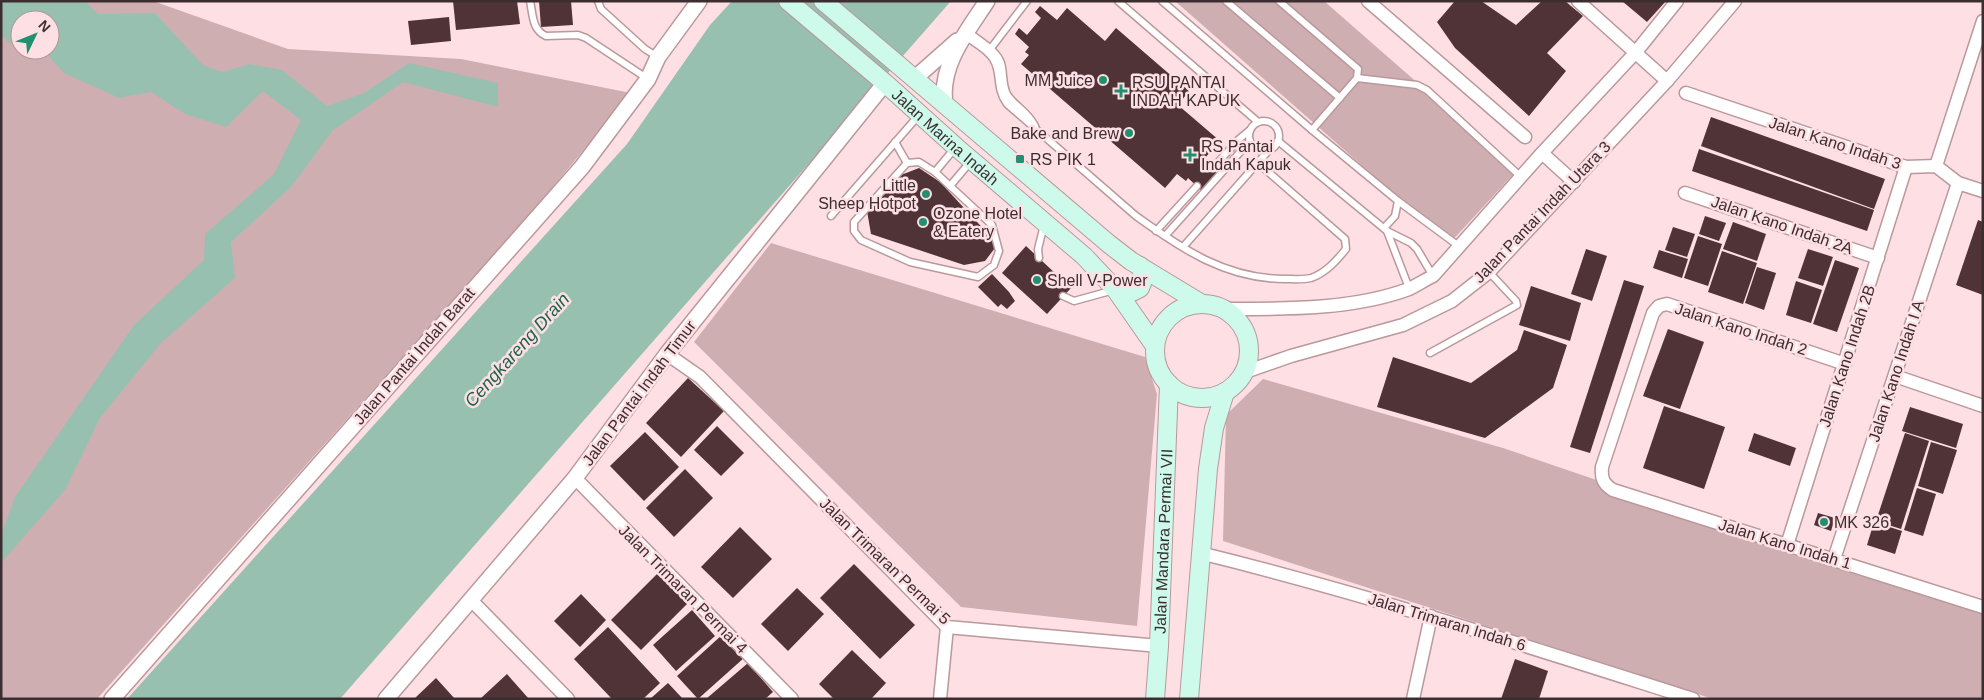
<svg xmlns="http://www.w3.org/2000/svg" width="1984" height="700" font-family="Helvetica,sans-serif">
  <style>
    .green { fill: #cfaeb2; fill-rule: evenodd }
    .water { fill: #98c0b0 }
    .building { fill: #4f3337 }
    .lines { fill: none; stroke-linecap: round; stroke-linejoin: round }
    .service-casing { stroke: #ba989c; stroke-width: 9 }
    .minor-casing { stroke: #ba989c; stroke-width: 15 }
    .tertiary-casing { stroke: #ba989c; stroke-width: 18 }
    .secondary-casing { stroke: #ba989c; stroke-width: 20 }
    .service { stroke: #fff; stroke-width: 6 }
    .minor { stroke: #fff; stroke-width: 12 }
    .tertiary { stroke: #fff; stroke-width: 15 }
    .secondary { stroke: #cefaec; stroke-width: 18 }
    .poi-dot { fill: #219070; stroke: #fee0e4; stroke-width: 2 }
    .labels { text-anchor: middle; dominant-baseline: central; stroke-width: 5; stroke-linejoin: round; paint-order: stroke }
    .poi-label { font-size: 16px; fill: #3c2e30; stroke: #fee0e4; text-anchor: start }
    .street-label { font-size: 16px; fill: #3c2e30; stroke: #fee0e4 }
    .water-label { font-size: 18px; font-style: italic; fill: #1c634d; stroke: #fee0e4 }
  </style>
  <rect width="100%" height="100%" fill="#fee0e4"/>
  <g class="green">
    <path d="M1,1h152l135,48 173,10 170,34 -100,120 -434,486h-96zM20,20h30v30h-30z"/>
    <path d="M1175,1h149l193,169 -67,73z"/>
    <path d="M771,243l374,114 12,37 -20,232 -176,-19 -267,-265z"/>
    <path d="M1263,379l240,69 480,164v87h-270l-490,-158 3,-126z"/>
  </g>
  <g class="water">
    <path d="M1,1h84l13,13 57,-1 48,52 19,7 28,-8 32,6 45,36 37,-13 45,-30 89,20v24l-95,-25 -71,49 -40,55 -61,56 4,36 -74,65 -61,75 -35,72 -64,73v-28l14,-38 119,-172 70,-65 1,-26 69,-60 27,-54 -38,-29 -37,36 -41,-13 -34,-22 -32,6 -55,-25 -19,-21 -8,-2h13v-30h-30v25l-12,-3 -7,-8z"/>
    <path d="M732,1h219l-611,698h-213l500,-555 83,-119z"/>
  </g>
  <g class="building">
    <path d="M453,1h64l3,23 -64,6z"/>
    <path d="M539,1h32l2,24 -32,2z"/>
    <path d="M1455,1h26l35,24 26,-24h23l18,15 -36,37 19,18 -37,45 -74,-68 -18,-26z"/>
    <path d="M1622,1h44l-19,21z"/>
    <path d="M1040,6l17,14 10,-12 38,33 11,-13 73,63 -11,14 42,36 -16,18 15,12 -17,20 -14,-13 -2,3 -9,-7 -12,14 -144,-124 8,-9 -4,-3 4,-5 -14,-13 4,-6 8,7 14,-17 -6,-6z"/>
    <path d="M449,17l2,24 -40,4 -3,-24z"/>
    <path d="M1711,117l174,62 -11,30 -173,-63z"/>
    <path d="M1699,149l175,61 -7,21 -175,-60z"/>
    <path d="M919,168l21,14 50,54 5,12 -10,13 -21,4 -93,-31 -4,-23 34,-36z"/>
    <path d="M1705,216l21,7 -7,18 -20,-7z"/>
    <path d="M1978,220l5,2v73l-27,-10z"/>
    <path d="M1733,222l33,12 -9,27 -34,-12z"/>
    <path d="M1673,227l22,7 -8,23 -22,-7z"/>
    <path d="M1698,236l24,8 -14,42 -24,-8z"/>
    <path d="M1026,246l45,42 -24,26 -45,-41z"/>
    <path d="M1586,249l21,7 -15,45 -21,-7z"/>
    <path d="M1808,249l25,8 -10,29 -25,-8z"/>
    <path d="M1659,250l29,9 -6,19 -29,-10z"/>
    <path d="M1722,251l35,12 -14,41 -35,-12z"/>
    <path d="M1835,260l24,8 -22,64 -24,-8z"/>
    <path d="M1757,267l19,6 -12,37 -19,-7z"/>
    <path d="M992,274l17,18 6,9 -8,8 -6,-5 -3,3 -20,-20z"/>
    <path d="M1624,280l20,6 -54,167 -20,-6z"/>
    <path d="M1796,281l26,9 -11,33 -25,-8z"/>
    <path d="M1531,286l50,17 -11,38 -51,-16z"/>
    <path d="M1668,329l36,13 -24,67 -37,-13z"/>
    <path d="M1524,330l43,15 -14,43 -68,50 -108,-31 16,-50 78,26 46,-33z"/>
    <path d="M688,378l36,33 -43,46 -35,-34z"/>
    <path d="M1664,406l61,21 -21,62 -61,-21z"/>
    <path d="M1910,407l53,17 -7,24 -54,-17z"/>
    <path d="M717,426l27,27 -23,23 -27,-26z"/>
    <path d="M645,432l34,35 -35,34 -34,-35z"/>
    <path d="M1754,433l42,15 -6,18 -42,-15z"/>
    <path d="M1905,433l24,8 -28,88 -25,-8z"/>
    <path d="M1931,442l26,8 -14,44 -25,-8z"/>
    <path d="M685,469l28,29 -39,39 -28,-29z"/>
    <path d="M1917,488l19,6 -13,42 -19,-6z"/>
    <path d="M1818,513l17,5 -4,13 -17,-6z"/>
    <path d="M1874,522l28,9 -7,23 -28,-9z"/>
    <path d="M740,527l32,32 -39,39 -32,-31z"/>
    <path d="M854,564l61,61 -35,34 -60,-61z"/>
    <path d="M658,573l30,30 -47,47 -30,-30z"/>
    <path d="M797,588l27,26 -36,37 -27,-27z"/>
    <path d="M581,594l25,26 -26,27 -26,-26z"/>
    <path d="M692,610l23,26 -39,35 -23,-26z"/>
    <path d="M608,627l52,56 -17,16h-31l-38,-40z"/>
    <path d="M723,634l22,23 -47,42 -21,-23z"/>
    <path d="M852,650l34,33 -15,16h-37l-15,-15z"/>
    <path d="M1515,659l33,12 -9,28h-38z"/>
    <path d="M748,663l25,29 -8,7h-59z"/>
    <path d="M507,674l22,25h-49z"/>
    <path d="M436,678l19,21h-41z"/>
    <path d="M668,683l15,16h-33z"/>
  </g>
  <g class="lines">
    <g class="service-casing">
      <g id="service">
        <path d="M530,1c3,14 2,29 16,35l32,-1 8,3 62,41"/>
        <path d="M598,1l3,8 44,40 13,8"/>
        <path d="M1118,1l140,121"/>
        <path d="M1162,1l150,129 86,71 -3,15 -11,12"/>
        <path d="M1226,1l114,97"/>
        <path d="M1279,1l79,68 -1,9 -45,52"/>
        <path d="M967,31c10,8 30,19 34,32 3,10 1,21 6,31 8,13 20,16 28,32"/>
        <path d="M965,36c9,7 22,13 28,23 9,13 2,29 14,45l129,112c46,33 90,63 149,63 8,0 18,1 26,-1 15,-5 26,-18 35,-29l-1,-10 -87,-76"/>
        <path d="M988,52l39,-51"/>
        <path d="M1357,78l60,7 10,5 94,87"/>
        <circle cx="1264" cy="136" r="15"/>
        <path d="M1278,141l109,90 24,12 6,6 16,27"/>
        <path d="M895,142l12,21"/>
        <path d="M919,162l16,10 57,53 7,26 -5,14 -16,12 -68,-15 -49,-22 -7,-9v-9l53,-59z"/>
        <path d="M1214,167l24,-27 12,-10"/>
        <path d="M935,172l20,-24"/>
        <path d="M950,186l21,-25"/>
        <path d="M1398,201l62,46"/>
        <path d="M831,216l88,-101"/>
        <path d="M1156,231l41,-45"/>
        <path d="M1387,231l22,57"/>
        <path d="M1165,236l85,-95"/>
        <path d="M1183,247l87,-98"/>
        <path d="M1039,258l-1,-9 6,-24"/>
        <path d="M1063,296l11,5 40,-11"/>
        <path d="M1430,353l87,-48 -1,-4 -27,-29"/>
      </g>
    </g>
    <g class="minor-casing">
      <g id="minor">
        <path d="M1368,1l157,136"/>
        <path d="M1578,1l89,80"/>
        <path d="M1686,93l220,74 30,-1 22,17 25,8"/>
        <path d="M1542,153l32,29"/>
        <path d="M1936,166l47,-145"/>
        <path d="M1685,193l193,65"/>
        <path d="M1225,309c59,0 127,1 184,-20 8,-4 16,-9 24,-13l109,-123 94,-101 41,-51"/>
        <path d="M667,354l33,23 247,250 212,19"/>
        <path d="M1845,364l-178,-60 -8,2 -6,7 -51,154c-1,11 1,17 11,23l370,117"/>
        <path d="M1245,372l46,-16 112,-31 49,-24 37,-29 178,-191 68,-80"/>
        <path d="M1895,376l88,30"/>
        <path d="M575,478l217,221"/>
        <path d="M1787,545l119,-378"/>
        <path d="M1200,553c167,41 329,94 493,146"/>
        <path d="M1834,559l124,-376"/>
        <path d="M471,600l97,99"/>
        <path d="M940,699l7,-72"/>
        <path d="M1413,699l18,-83"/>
      </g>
    </g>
    <g class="tertiary-casing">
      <g id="tertiary">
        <path d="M914,79l43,-38"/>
        <path d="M945,104c-6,-39 22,-72 42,-103"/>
        <path d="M112,699l470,-532 66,-88 10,-22 41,-56"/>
        <path d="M386,699l189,-221 92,-124 218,-271"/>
      </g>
    </g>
    <g class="secondary-casing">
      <g id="secondary">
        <path id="s1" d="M788,1l97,82 71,64 128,109 32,34 39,56"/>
        <path d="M823,1l286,243 22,17 71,43"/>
        <path d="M1119,294l13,-2 8,-4 4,-10 -4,-12"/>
        <circle cx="1202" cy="351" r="47"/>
        <path id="s2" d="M1155,699l4,-53 10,-262"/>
        <path d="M1189,699l19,-230 6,-41 11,-36"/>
      </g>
    </g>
    <use href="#service" class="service"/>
    <use href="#minor" class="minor"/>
    <use href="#tertiary" class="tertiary"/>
    <use href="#secondary" class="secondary"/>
  </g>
  <g class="poi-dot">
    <circle cx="1103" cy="80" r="5"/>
    <path d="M1118.5 83.5h5v5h5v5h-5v5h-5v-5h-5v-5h5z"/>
    <circle cx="1129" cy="133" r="5"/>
    <path d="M1187.5 147.5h5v5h5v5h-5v5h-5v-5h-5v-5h5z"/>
    <rect x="1015" y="154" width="10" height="10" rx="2.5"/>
    <circle cx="926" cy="194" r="5"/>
    <circle cx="923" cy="222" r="5"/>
    <circle cx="1037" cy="280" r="5"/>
    <circle cx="1824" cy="522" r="5"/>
  </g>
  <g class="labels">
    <g class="poi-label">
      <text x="1093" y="80" text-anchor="end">MM Juice</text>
      <text x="1132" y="82">RSU PANTAI<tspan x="1132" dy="18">INDAH KAPUK</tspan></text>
      <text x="1119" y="133" text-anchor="end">Bake and Brew</text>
      <text x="1201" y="146">RS Pantai<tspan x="1201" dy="18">Indah Kapuk</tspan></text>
      <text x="1030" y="159">RS PIK 1</text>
      <text x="916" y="185" text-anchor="end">Little<tspan x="916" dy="18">Sheep Hotpot</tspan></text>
      <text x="933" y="213">Ozone Hotel<tspan x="933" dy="18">&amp; Eatery</tspan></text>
      <text x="1047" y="280">Shell V-Power</text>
      <text x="1834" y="522">MK 326</text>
    </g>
    <g class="street-label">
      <text stroke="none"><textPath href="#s1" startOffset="208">Jalan Marina Indah</textPath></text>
      <text transform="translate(1835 143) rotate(18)">Jalan Kano Indah 3</text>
      <text transform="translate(1542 212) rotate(-46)">Jalan Pantai Indah Utara 3</text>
      <text transform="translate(1782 225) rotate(19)">Jalan Kano Indah 2A</text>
      <text transform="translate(1741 329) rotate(18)">Jalan Kano Indah 2</text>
      <text transform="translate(414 356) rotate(-49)">Jalan Pantai Indah Barat</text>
      <text transform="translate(1847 356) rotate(-72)">Jalan Kano Indah 2B</text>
      <text transform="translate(1896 371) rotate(-72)">Jalan Kano Indah I A</text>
      <text transform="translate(639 393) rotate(-53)">Jalan Pantai Indah Timur</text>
      <text stroke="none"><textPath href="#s2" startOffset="158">Jalan Mandara Permai VII</textPath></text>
      <text transform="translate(1785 544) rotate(17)">Jalan Kano Indah 1</text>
      <text transform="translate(885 561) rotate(44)">Jalan Trimaran Permai 5</text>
      <text transform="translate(683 589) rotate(45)">Jalan Trimaran Permai 4</text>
      <text transform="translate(1447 622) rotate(17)">Jalan Trimaran Indah 6</text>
    </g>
    <g class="water-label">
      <text transform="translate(517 350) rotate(-48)">Cengkareng Drain</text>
    </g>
  </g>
  <rect width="1984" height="700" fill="none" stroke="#3c2e30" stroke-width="5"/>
  <g transform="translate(35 35) rotate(47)"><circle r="24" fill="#fee0e4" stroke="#b0999c"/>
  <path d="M0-4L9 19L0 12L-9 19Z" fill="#219070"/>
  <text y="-8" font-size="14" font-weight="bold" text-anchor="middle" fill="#3c2e30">N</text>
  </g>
</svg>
